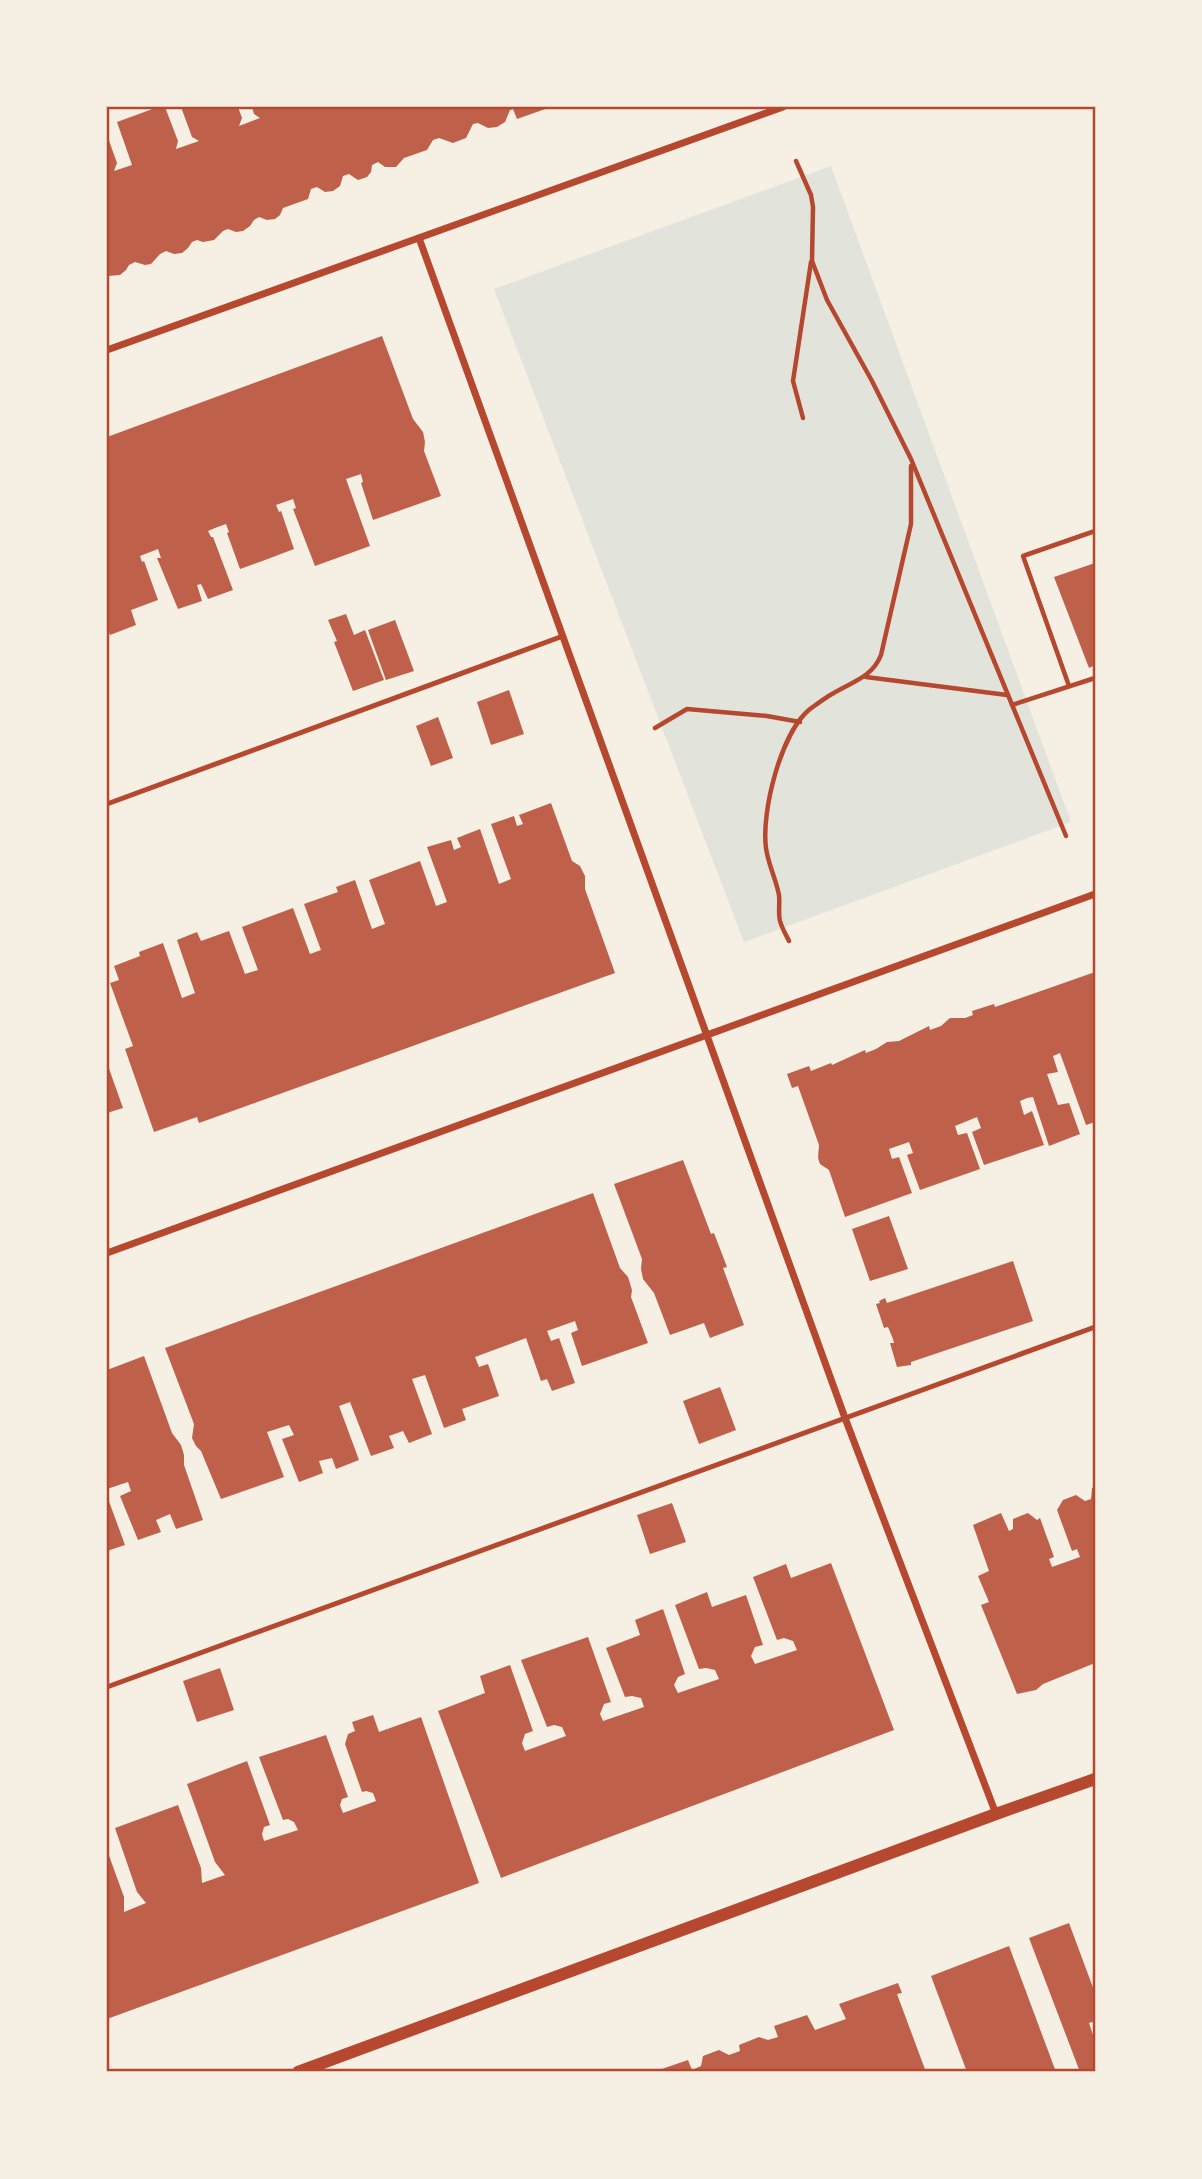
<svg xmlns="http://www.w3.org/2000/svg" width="1202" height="2179" font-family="Barlow,sans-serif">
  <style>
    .green { fill: #e2e4dc }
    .building { fill: #bf614a }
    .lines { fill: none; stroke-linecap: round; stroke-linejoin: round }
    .path { stroke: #b5482f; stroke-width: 4.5 }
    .service { stroke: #b5482f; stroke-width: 5 }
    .minor { stroke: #b5482f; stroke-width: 7 }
    .tertiary { stroke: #b5482f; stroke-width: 12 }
    .neatline { fill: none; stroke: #b5482f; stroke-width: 2.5 }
  </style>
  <rect width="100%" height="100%" fill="#f6efe4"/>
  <path class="green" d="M831,166l240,656 -327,120 -250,-653z"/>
  <g class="building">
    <path d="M158,107h7l13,34 -2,8 23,-8 -7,-4 -11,-30h57l4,11 -3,8 21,-8 -6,-4 -2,-7h299l-34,12 -4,-10 -3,1 -5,12 -8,5 -9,1 -10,-5 -5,1 -7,14 -13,5 -14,-5 -6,2 -6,10 -23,8 -8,9h-11l-7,-5 -6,3 -1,7 -4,5 -9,3 -9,-6 -6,2 -3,10 -7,5 -8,1 -8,-5 -6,2 -3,10 -25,9 -3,7 -5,4 -8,1 -8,-3 -5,3 -4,6 -7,5 -7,1 -8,-3 -5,2 -9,9 -11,2 -6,-2 -5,2 -4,6 -6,5 -8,1 -8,-3 -6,3 -9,10 -6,1 -10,-3 -6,3 -3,5 -6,5 -12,1 -1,-141 10,28 -3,8 18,-6 -15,-43z"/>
    <path d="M382,336l31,83 10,13 2,10 -1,9 17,45 -68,24 -12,-37 2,-1 -2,-8 -15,5 24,67 -55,20 -22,-57 3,-1 -3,-9 -17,6 3,7 2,-1 13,38 -29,11 -25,9 -13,-36 2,-1 -3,-8 -11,4 -7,3 3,6h2l20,53 -25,9 -7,-15 -4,1 5,16 -24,8 -21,-51h4l-3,-9 -18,7 2,6 2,-1 14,39 -27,10 5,15 -26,10 -3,-9v-189z"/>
    <path d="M1095,563v102l-6,3 -35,-91z"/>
    <path d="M346,614l8,21 11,-5 19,50 -31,11 -19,-49 3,-1 -9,-21z"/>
    <path d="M395,620l19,51 -28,9 -18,-50z"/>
    <path d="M509,690l15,44 -33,11 -14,-43z"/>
    <path d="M438,717l15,41 -22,8 -15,-40z"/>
    <path d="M551,803l21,58 8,5 5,10v13l30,84 -416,150 -2,-6 -43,15 -29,-83 8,-3 -23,-63 9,-3 -5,-14 26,-10 -1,-4 24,-9 19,55 13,-5 -18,-53 20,-8 4,9 28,-10 16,43 13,-4 -16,-43 51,-19 17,46 11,-4 -17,-46 34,-12 -2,-5 19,-7 17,49 13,-5 -16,-44 51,-19 16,45 11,-4 -20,-55 24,-7 3,10 7,-3 -4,-9 23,-9 19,55 12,-5 -20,-55 23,-8 3,10 6,-2 -4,-9z"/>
    <path d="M1095,972v150l-9,3 -26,-72 -7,3 5,16 -11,2 11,31 11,-2 11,31 -31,12 -16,-49 -6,1 -7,3 4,14 8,-4 12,34 -60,20 -12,-33 9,-4 -4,-11 -22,9 3,9 9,-2 13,36 -60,21 -13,-35 6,-2 -4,-11 -20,7 3,10 7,-2 13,36 -67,24 -16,-47 -9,-6 -2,-6 1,-13 -21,-59 -6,2 -5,-14 22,-8 2,5 20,-8 1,2 33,-15 1,3 10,-4 11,-7 12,-1 30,-15 1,4 11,-4 9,-8h15l8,-3 -1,-4 22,-7 1,3z"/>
    <path d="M107,1063l16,45 -16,5z"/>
    <path d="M683,1160l28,74 3,-1 13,34 -4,1 21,57 -34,13 -6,-15 -34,12 -16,-42 -11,-14 -2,-10 1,-10 -28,-75z"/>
    <path d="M593,1193l27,75 8,9 4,13 -1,7 17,46 -66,23 -11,-33 7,-3 -3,-9 -28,10 4,10 8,-3 16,45 -23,8 -5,-12 -6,2 -15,-43 -51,19 4,10 9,-3 11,32 -37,13 4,11 -22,8 -19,-53 -13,4 20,55 -23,9 -6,-12 -14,5 5,12 -23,8 -21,-54 -11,4 20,54 -23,9 -4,-11 -13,3 4,12 -24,9 -17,-43 12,-4 -5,-10 -22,7 17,45 -63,22 -20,-48 -5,-5 -4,-8 2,-14 -29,-76z"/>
    <path d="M889,1216l19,53 -38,12 -18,-52z"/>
    <path d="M1013,1261l20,60 -122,41v3l-14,2 -7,-24h4l-1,-4 -5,-12 -4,1 -8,-24 4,-1 -1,-2 6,-3 2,5z"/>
    <path d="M144,1356l28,77 9,12 3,10v10l19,55 -27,9 -6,-15 -14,6 5,12 -23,8 -18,-44 11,-5 -3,-9 -21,7v-119z"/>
    <path d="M720,1387l16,43 -37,14 -16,-43z"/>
    <path d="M1095,1487v176l-52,21 -7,6 -19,4 -36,-89 8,-3 -11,-26 11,-5 -16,-46 28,-12 8,18 4,-2v-10l15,-6 9,7 3,-2 14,39 -5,2 3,8 28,-10 -3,-8 -5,2 -15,-41 6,-10 13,-5 9,6 6,-2 1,-11z"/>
    <path d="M107,1496l18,49 -18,6z"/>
    <path d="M672,1503l14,39 -36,12 -13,-39z"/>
    <path d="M831,1563l63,167 -393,148 -63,-167 47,-18 -5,-17 30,-11 23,66 -8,3 -3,9 3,8 41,-15 -4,-9 -8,-2 -7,2 -26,-67 67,-23 23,65 -7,2 -4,10 3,7 41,-14 -3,-9 -9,-2 -7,1 -19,-49 34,-13 -5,-15 28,-11 22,65 -7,3 -4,8 4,8 41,-14 -4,-9 -9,-2 -7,1 -24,-64 32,-13 5,15 34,-12 17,50 -8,2 -4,9 4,8 42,-14 -4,-9 -9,-3 -7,2 -24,-63 33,-13 5,14z"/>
    <path d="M220,1668l14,42 -37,12 -14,-41z"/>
    <path d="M373,1715l6,17 42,-15 58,166 -372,136v-169l17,47v15l22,-9 -9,-11 -22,-64 63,-23 23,63 1,15 23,-8 -10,-13 -28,-78 60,-23 23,64 -6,2 -2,7 2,7 34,-11 -4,-8 -6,-3 -5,1 -24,-63 67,-22 22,62 -6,2 -2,6 3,8 33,-12 -3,-8 -7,-2 -4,1 -17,-48 3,-10 7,-3 -3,-9z"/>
    <path d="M1069,1923l26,70v28l-6,2 6,18v31h-15l-51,-134z"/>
    <path d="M1009,1946l47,126h-89l-36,-96z"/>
    <path d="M898,1983l4,10 -5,1 29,78h-273l35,-12 4,10 9,-4 2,-10 16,-6 10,5 11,-4 -1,-6 20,-8 9,3 10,-3 -4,-11 33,-11 8,15 31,-11 -7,-15z"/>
  </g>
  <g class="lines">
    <g class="path">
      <path d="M796,161l15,34 2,12 -1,54 15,39 45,81 39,78 155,377"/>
      <path d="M803,418l-10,-37 18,-119"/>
      <path d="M866,677l141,18"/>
      <path d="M1069,686l-46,-130 72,-25"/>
      <path d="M1012,705l83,-27"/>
      <path d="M655,728l32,-19 80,7 33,6"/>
      <path d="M789,941c-3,-6 -7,-13 -9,-20 -2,-8 0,-18 -1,-26 -3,-16 -11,-31 -13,-47 -5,-36 15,-116 44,-139 7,-5 15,-11 22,-15 19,-12 40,-16 49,-39l30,-131v-58"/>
    </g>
    <g class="service">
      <path d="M107,804l456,-168"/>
      <path d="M107,1687l988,-360"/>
    </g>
    <g class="minor">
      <path d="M419,238l426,1180 151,396"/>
      <path d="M107,350l676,-243"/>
      <path d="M107,1253l988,-359"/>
    </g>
    <path class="tertiary" d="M298,2072l698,-258 99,-35"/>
  </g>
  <rect width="1202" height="2179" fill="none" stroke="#f6efe4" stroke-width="217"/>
  <rect x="108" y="108" width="986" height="1962" class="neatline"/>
</svg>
